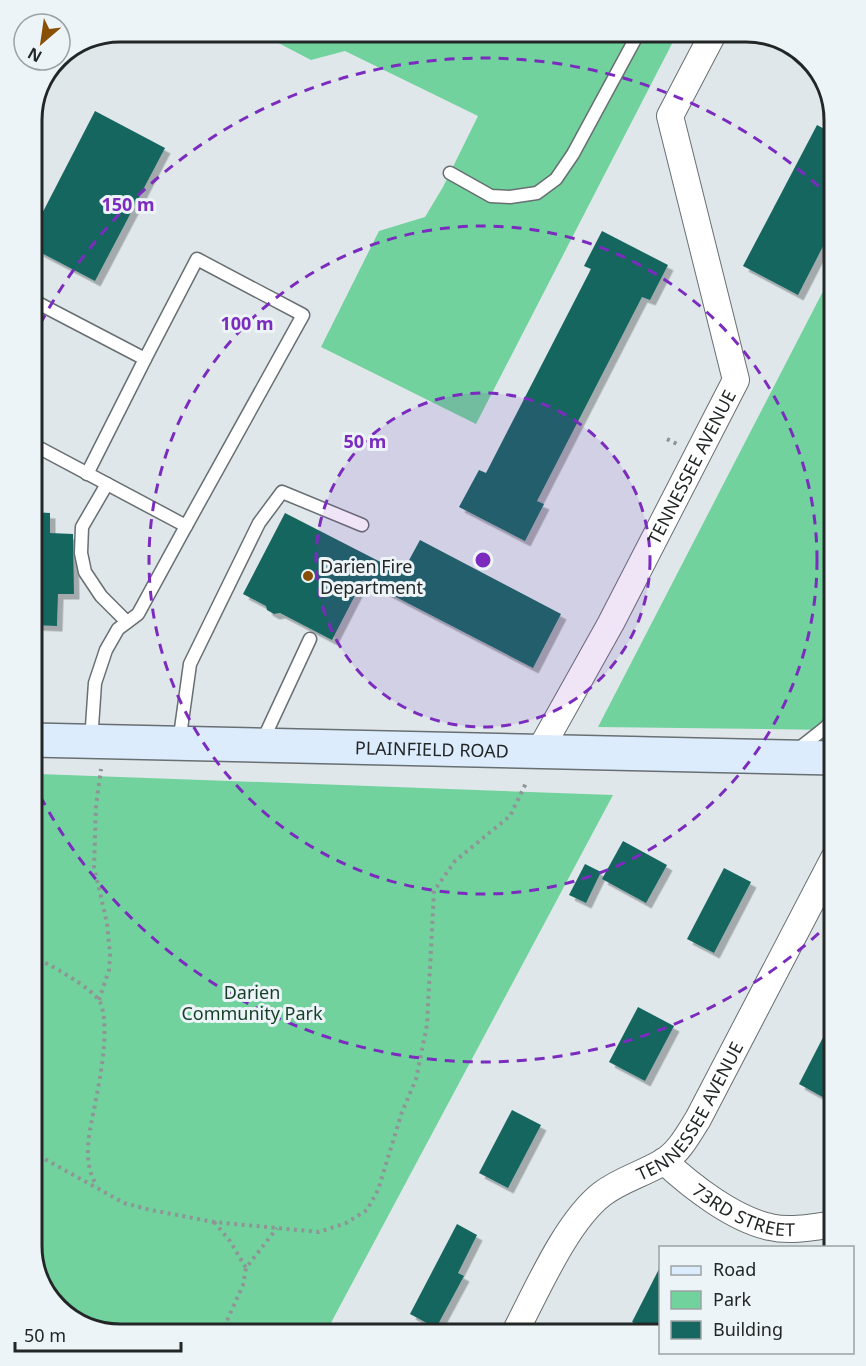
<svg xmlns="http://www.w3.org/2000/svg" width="866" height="1366" font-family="'Noto Sans',sans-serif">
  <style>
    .green { fill: #71d29d }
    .building { fill: #166661; filter: url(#shadow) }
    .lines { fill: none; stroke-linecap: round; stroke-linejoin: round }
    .service-casing { stroke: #686f72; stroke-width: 15 }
    .minor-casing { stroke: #686f72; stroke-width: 28 }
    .secondary-casing { stroke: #686f72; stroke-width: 36 }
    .path { stroke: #8f9597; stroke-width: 4; stroke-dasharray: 3 4.5; stroke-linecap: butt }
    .service { stroke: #fff; stroke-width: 12 }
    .minor { stroke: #fff; stroke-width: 26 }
    .secondary { stroke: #ddecfd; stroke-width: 33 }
    .ring { fill: none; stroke: #7b2cbf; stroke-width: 3; stroke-dasharray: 10 8 }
    .poi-dot { fill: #884f05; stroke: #ecf4f7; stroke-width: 2 }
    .labels { text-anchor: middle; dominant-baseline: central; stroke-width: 6; stroke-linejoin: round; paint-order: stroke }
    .street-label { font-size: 18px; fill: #232627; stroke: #ecf4f7 }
    .poi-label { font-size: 18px; fill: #232627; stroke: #ecf4f7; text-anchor: start }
    .park-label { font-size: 18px; fill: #143e28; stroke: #ecf4f7 }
    .rim { fill: none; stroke: #232627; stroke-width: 3 }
    .centre { fill: #7b2cbf; stroke: #ecf4f7; stroke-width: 3 }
    .ring-label { font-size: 18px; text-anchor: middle; font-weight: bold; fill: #7b2cbf; stroke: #ecf4f7; stroke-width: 6; stroke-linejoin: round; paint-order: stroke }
  </style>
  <defs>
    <filter id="shadow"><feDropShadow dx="5.5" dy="5.5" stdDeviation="0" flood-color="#0004"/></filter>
  </defs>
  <rect width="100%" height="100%" fill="#dfe7ea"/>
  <g class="green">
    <path d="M261,32h417l-202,392 -155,-77 58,-116 46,-14 18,-30 35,-71 -133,-65 -34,9 -46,-24z"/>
    <path d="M834,270v460l-236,-3z"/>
    <path d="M39,774l574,21 -288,539h-210l-44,-14 -30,-35 -9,-39v-464z"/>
  </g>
  <g class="building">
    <path d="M95,111l70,37 -70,133 -63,-33v-15z"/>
    <path d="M817,125l17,9v91l-36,70 -55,-29z"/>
    <path d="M602,231l66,34 -18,35 -8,-3 -105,204 7,3 -19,37 -66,-34 20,-37 7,3 105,-204 -7,-3z"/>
    <path d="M32,512l18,1v20l23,1 1,60h-16l-1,32 -25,-1z"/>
    <path d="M285,513l117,60 18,-33 141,74 -28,54 -170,-88 -31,60 -52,-27 -6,1 -7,-4 -1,-4 -23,-12z"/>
    <path d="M623,841l44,24 -21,38 -44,-24z"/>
    <path d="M585,864l16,8 -15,31 -17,-8z"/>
    <path d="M724,868l27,14 -37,71 -27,-14z"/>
    <path d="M638,1007l36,19 -29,55 -36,-19z"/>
    <path d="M834,1016v71l-6,13 -29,-16z"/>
    <path d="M512,1110l29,15 -33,63 -29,-15z"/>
    <path d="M457,1224l20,11 -19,38 6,3 -28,52 -26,-14z"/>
    <path d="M660,1267v67h-3l-25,-12z"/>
  </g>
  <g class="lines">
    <g class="service-casing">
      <g id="service">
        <path d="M450,173l41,23 19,1 27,-4 19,-14 17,-25 66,-122"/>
        <path d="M32,300l113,59 -58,115"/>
        <path d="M145,359l52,-100 106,56 -117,211"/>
        <path d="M32,444l154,82 -48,88 -20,15 -12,21 -11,33 -4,58"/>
        <path d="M107,484l-25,43 -1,26 4,19 16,24 26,26"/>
        <path d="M262,742l48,-103"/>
        <path d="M179,743l11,-79 69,-141 23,-31 80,33"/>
        <path d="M797,750l28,-22 9,-10"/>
      </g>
    </g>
    <g class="minor-casing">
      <g id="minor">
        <path id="s1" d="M540,750l71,-127 125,-243 -66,-264 44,-84"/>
        <path id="s2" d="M664,1161c27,25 69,58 106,66 20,5 44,0 64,-3"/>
        <path id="s3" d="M514,1334c22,-41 51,-111 88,-140 18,-14 41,-20 61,-32 16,-10 25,-27 35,-43l136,-261"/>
      </g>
    </g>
    <g class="secondary-casing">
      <g id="secondary">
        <path id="s4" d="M32,740l802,18"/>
      </g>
    </g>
    <g class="path">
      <path d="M32,407l9,-19"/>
      <path d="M667,439l12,6"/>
      <path d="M32,956c15,7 61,32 68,46 12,27 -3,92 -9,122 -4,22 -6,43 6,62"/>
      <path d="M99,1000l10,-30 1,-15 -3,-32 -13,-56 2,-61 5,-37"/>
      <path d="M32,1152l92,51 27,7 63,12 105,10 27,-9 21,-13 11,-20 24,-78 14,-33 11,-54 7,-134 21,-30 55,-45 17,-35"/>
      <path d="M214,1222l16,19 16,27"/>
      <path d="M221,1334l22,-49 3,-17 31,-40"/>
    </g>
    <use href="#service" class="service"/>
    <use href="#minor" class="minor"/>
    <use href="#secondary" class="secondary"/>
  </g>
  <circle cx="483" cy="560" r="167" fill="#7b2cbf" fill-opacity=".12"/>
  <g class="ring">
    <circle cx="483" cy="560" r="167"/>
    <circle cx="483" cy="560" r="334"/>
    <path d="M832 921A502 502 0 0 1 32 780M32 340A502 502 0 0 1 832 199"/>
  </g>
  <circle class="poi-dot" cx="308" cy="576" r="6"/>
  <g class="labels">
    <g class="street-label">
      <text stroke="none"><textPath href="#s1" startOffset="321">TENNESSEE AVENUE</textPath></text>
      <text stroke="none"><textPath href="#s4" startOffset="400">PLAINFIELD ROAD</textPath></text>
      <text stroke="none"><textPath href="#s3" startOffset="292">TENNESSEE AVENUE</textPath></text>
      <text stroke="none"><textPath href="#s2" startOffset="96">73RD STREET</textPath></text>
    </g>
    <g class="poi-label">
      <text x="320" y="566">Darien Fire<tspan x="320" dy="21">Department</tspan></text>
    </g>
    <g class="park-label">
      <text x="252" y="992">Darien<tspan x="252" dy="21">Community Park</tspan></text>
    </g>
  </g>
  <path d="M0 0H866V1366H0ZM120 42H746A78 78 0 0 1 824 120V1246A78 78 0 0 1 746 1324H120A78 78 0 0 1 42 1246V120A78 78 0 0 1 120 42Z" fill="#ecf4f7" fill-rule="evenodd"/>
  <path class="rim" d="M120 42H746A78 78 0 0 1 824 120V1246A78 78 0 0 1 746 1324H120A78 78 0 0 1 42 1246V120A78 78 0 0 1 120 42Z"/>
  <circle cx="483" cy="560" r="9" class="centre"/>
  <g class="ring-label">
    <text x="128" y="211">150 m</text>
    <text x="247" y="330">100 m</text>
    <text x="365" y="448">50 m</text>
  </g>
  <rect x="659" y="1246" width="195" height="108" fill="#ecf4f7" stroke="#9ca2a4" stroke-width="1.5"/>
  <rect x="671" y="1266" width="30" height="9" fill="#ddecfd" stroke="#9ca2a4" stroke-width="1.5"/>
  <text x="713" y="1276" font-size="18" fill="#232627">Road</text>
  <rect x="671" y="1291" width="30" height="18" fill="#71d29d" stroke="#9ca2a4" stroke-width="1.5"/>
  <text x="713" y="1306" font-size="18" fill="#232627">Park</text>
  <rect x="671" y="1321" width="30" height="18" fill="#166661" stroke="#9ca2a4" stroke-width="1.5"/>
  <text x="713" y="1336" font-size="18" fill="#232627">Building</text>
  <g transform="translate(42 42) rotate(209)"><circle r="28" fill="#ecf4f7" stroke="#9ca2a4" stroke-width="1.5"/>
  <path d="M0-4.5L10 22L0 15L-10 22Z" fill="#884f05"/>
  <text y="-9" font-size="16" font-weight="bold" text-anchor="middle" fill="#232627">N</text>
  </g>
  <path d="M15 1342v9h166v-9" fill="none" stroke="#232627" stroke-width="3"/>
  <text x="24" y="1342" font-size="18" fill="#232627" stroke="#ecf4f7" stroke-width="4.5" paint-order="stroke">50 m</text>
</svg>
